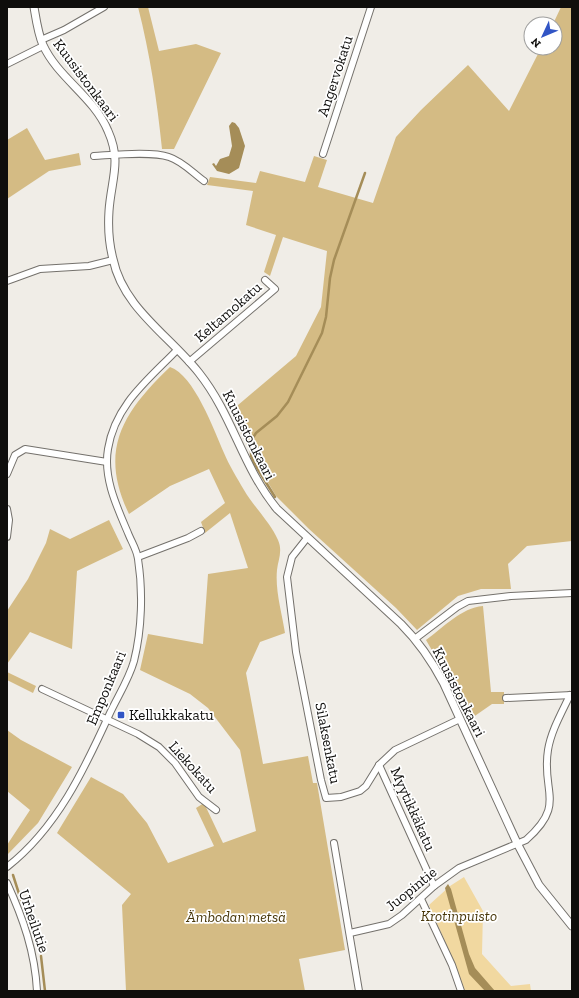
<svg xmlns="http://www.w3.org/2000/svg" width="579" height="998" font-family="'Zilla Slab',serif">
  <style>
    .green { fill: #f1d8a0 }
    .forest { fill: #d4bb84 }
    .water { fill: #a58d58 }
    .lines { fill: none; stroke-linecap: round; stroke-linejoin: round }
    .stream { stroke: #a58d58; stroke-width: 2.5 }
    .minor-casing { stroke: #74716c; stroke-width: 8 }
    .tertiary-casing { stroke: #74716c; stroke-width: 9 }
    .minor { stroke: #fff; stroke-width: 6 }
    .tertiary { stroke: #fff; stroke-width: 7 }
    .poi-dot { fill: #3155c5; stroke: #fff; stroke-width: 1.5 }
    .labels { text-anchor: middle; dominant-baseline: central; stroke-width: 3.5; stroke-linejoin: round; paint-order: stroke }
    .street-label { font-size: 15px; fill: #0f0e0c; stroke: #fff }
    .poi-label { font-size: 15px; fill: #0f0e0c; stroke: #fff; text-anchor: start }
    .park-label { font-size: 15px; font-style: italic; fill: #49380b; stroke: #fff }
  </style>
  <rect width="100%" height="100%" fill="#f0ede7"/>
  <path class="green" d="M464,877l19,34 -1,43 29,32 19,-2 1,7h-67l-8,-24 -27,-62 21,-19z"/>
  <g class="forest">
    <path d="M138,7h10l11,44 37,-7 25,9 -47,96h-12c-5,-49 -12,-95 -24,-142z"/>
    <path d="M561,7h11v534l-45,5 -19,18 3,25h-30l-23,7 -41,34 -21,-22 -87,-79 -33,-33 -25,-42 -20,-43 65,-55 25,-49 6,-56 -44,-14 -13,39 -6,-4 12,-37 -30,-10 7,-34 -46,-6 3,-8 46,6 4,-12 45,11 9,-26 13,4 -9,27 55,16 23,-66 25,-27 47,-45 41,46 32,-63h14v-24h-2z"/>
    <path d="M27,128l18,32 34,-7 2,12 -32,6 -42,28v-59z"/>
    <path d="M170,367c24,8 44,63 54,86 5,12 13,25 20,37 10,17 26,32 34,50 5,11 0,20 -1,30 -2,21 5,43 8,63l-25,9 -14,31 17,91 45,-8 5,27h4l28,167 -46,9 6,32h-179l-4,-86 9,-11 -74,-61 34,-56 32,17 24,29 21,40 46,-17 -18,-38 8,-5 19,40 33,-12 -16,-81 -32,-42 -18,-14 -50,-24 8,-36 55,10 5,-70 40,-6 -18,-55 -25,20 -4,-11 24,-19 -16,-34 -39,17 -41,28c-31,-64 -6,-102 41,-147z"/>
    <path d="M109,520l14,29 -46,22 -5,78 -42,-17 -23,32v-53l21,-32 18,-36 4,-14 20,10z"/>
    <path d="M483,606l8,86h13v12h-12l-23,16 -13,-28 -30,-52c18,-13 35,-32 57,-34z"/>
    <path d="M7,672l29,14 -3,7 -26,-13z"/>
    <path d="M7,730l14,10 51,27 -34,56 -31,32v-10l23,-35 -23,-19z"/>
  </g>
  <g class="water">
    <path d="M232,122l3,1 4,5 6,18 -6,22 -10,6 -12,-3 -5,-7 2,-1 2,3 4,-7 9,-3 3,-10 -3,-20z"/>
    <path d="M448,884l3,5 18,65 6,14 20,23h-10l-16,-17 -24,-86z"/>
  </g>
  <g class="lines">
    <g class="stream">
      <path d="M275,497l-21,-34 -3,-7v-15l5,-8 21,-17 11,-14 34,-69 4,-16 4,-39 4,-18 31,-87"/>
      <path d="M13,875l8,25"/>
      <path d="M24,907l16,41"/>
      <path d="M41,956l4,35"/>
    </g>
    <g class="minor-casing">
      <g id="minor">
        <path d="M41,40l23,-10 40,-23"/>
        <path d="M7,64l36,-18"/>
        <path d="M323,154l48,-147"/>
        <path d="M94,156c19,-1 58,-5 75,1 13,4 24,16 35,24"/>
        <path d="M7,281l33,-12 49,-3 24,-6"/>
        <path d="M189,362l86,-73 -10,-9"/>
        <path d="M7,474l8,-19 10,-6 82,13"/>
        <path d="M7,509l2,11 -2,17"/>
        <path d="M307,538l-15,19 -5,20 9,75 25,128 5,18 15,-1 19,-6 6,-5 13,-21 16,-15 65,-31"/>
        <path d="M138,557l50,-19 13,-7"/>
        <path d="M416,638l41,-31 11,-6 43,-5 61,-3"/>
        <path d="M42,689l96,45 21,13 16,16 24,34 17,13"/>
        <path d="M506,698l66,-3"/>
        <path d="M379,765l55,121"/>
        <path d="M334,843l25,148"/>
        <path d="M7,867c50,-39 77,-97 103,-154 8,-17 19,-34 24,-52 8,-32 9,-70 4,-102 -1,-9 -7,-18 -10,-26 -11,-26 -25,-55 -20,-84 7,-44 40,-69 69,-99"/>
        <path d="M7,883c16,35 28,69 30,108"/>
        <path d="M421,899l31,66 9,26"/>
        <path d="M350,933l39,-9 13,-9 32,-29 25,-18 67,-28c41,-36 15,-48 22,-90 3,-19 14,-38 22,-55"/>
      </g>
    </g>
    <g class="tertiary-casing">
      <path id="tertiary" d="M34,7c2,12 4,27 9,38 15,33 51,52 65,86 14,31 3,49 1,80 -1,15 0,33 4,48 10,49 57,77 86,114 34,43 43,93 78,136l124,115c18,18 31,37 43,60l73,159 22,42 33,41"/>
    </g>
    <use href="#minor" class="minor"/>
    <use href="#tertiary" class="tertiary"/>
  </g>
  <rect class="poi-dot" x="117" y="711" width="8" height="8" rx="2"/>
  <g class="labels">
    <g class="street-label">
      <text transform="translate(335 76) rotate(-72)">Angervokatu</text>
      <text transform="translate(86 80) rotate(53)">Kuusistonkaari</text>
      <text transform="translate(228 312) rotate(-41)">Keltamokatu</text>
      <text transform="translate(249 435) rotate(63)">Kuusistonkaari</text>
      <text transform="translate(106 688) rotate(-67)">Emponkaari</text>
      <text transform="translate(459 692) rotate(63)">Kuusistonkaari</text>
      <text transform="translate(328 743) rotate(79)">Silaksenkatu</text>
      <text transform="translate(193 767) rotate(48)">Liekokatu</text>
      <text transform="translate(413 809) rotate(66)">Myytikkäkatu</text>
      <text transform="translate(411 889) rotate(-39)">Juopintie</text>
      <text transform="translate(34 921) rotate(71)">Urheilutie</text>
    </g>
    <g class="poi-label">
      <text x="129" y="715">Kellukkakatu</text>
    </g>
    <g class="park-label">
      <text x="459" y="916">Krotinpuisto</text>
      <text x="236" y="917">Ämbodan metsä</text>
    </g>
  </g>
  <rect width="579" height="998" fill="none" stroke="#0f0e0c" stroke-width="16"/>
  <g transform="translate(543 36) rotate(226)"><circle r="19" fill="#ffffff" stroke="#9f9f9e"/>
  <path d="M0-3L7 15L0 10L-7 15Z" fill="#3155c5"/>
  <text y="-6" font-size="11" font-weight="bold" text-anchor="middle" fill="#0f0e0c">N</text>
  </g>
</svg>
